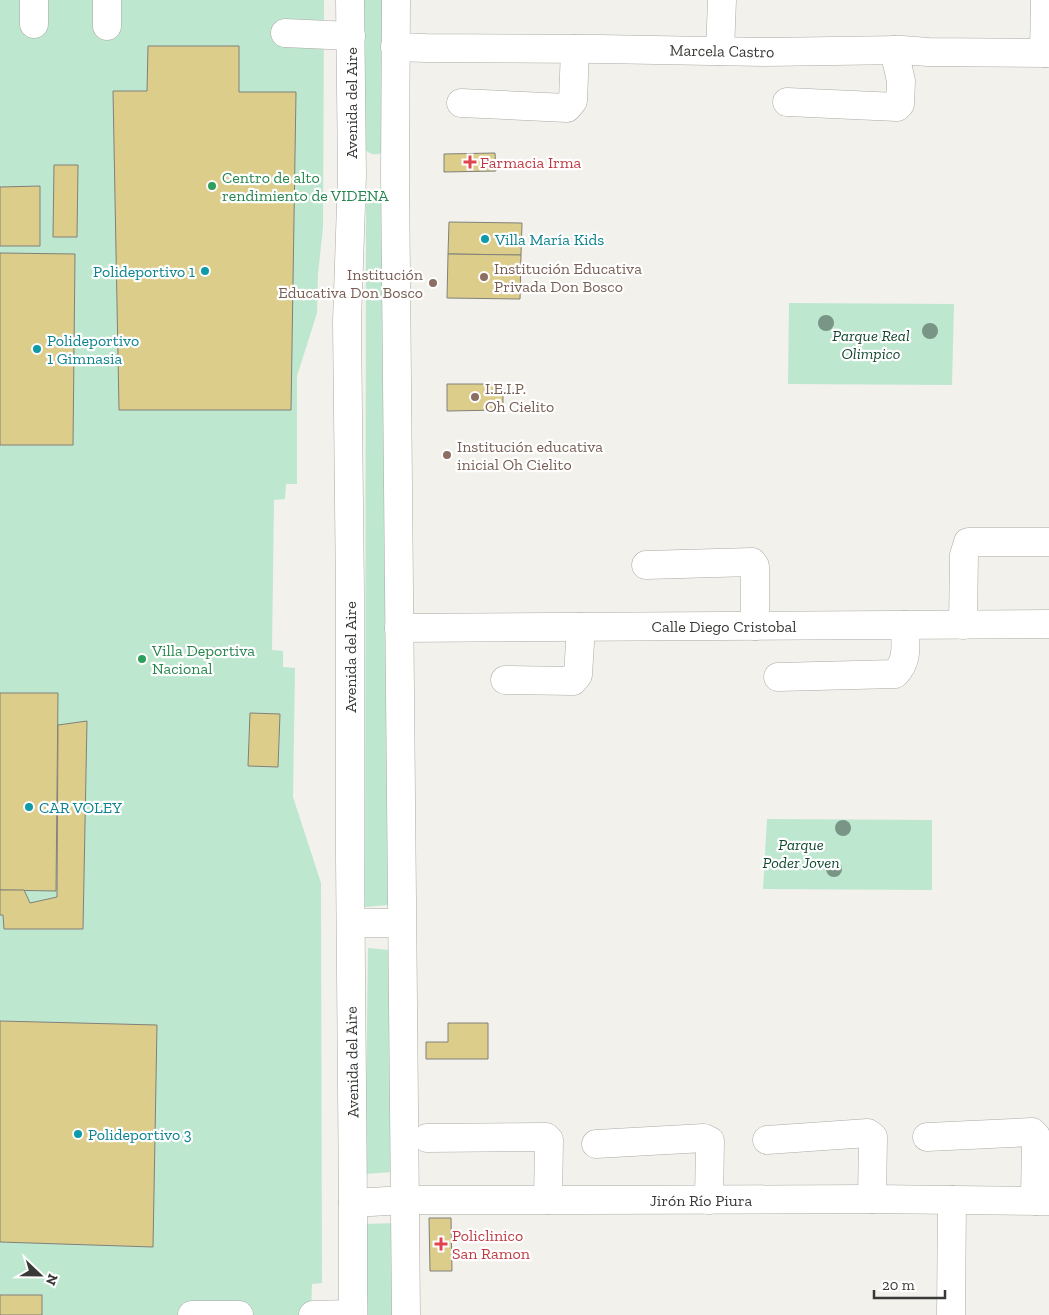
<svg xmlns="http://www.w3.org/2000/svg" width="1049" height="1315" font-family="'Zilla Slab',serif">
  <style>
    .green { fill: #bee7cf }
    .building { fill: #dccd8a; stroke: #81807a }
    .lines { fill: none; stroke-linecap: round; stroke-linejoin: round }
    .minor-casing { stroke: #abaaa4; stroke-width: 29 }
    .major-casing { stroke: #abaaa4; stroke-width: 29 }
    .minor { stroke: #fff; stroke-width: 28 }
    .major { stroke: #fff; stroke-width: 28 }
    .tree { fill: #789585 }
    .health-dot { fill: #e0444e; stroke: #fff; stroke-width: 2 }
    .leisure-dot { fill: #2e9e5b; stroke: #fff; stroke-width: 2 }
    .culture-dot { fill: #0f9aa8; stroke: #fff; stroke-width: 2 }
    .education-dot { fill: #8d6e63; stroke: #fff; stroke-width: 2 }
    .labels { text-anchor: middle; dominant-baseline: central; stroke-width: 4.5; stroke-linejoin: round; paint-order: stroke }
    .street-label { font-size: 16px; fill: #393937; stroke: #fff }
    .health-label { font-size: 16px; fill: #be3a42; stroke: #fff; text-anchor: start }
    .leisure-label { font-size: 16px; fill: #27864d; stroke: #fff; text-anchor: start }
    .culture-label { font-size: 16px; fill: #0d838f; stroke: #fff; text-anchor: start }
    .education-label { font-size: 16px; fill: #785e54; stroke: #fff; text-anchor: start }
    .park-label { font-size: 16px; font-style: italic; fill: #134930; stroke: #fff }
  </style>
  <rect width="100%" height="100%" fill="#f3f1ec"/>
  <g class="green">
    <path d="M0,0h324l-1,228 -5,46 -1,39 -20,63v108h-11l-1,15 -11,1 -2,150 11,1v16l12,1 -2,129 28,86 1,400 -10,1 -1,31h-311z"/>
    <path d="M363,0h24l-5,153c-9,3 -13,1 -19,-6z"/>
    <path d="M366,202h20l2,703 -23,2z"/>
    <path d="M789,303l165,1 -2,81 -164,-1z"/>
    <path d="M767,819l165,1v70l-169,-1z"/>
    <path d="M368,948l22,2 3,222 -28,2z"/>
    <path d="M396,1223l1,92h-29l-4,-91z"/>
  </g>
  <g class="building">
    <path d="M148,46h91v46h57l-5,318h-172l-6,-319h34z"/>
    <path d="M495,153l1,18 -52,1v-18z"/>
    <path d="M54,165h24l-1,72h-24z"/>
    <path d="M40,186v60h-40v-59z"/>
    <path d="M449,222l73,1 -1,32 -73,-1z"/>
    <path d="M0,253l75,1 -2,191h-73z"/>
    <path d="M448,254l73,1 -1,44 -73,-1z"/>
    <path d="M447,384h56v26l-56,1z"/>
    <path d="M0,693h58l-2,198 -56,-1z"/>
    <path d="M250,713l30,1 -2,53 -30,-1z"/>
    <path d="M87,721l-4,208h-79l-1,-14h-3v-25h24l6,13 27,-6 1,-172z"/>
    <path d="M0,1021l157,4 -4,222 -153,-5z"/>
    <path d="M448,1023h40v36h-62v-17h22z"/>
    <path d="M429,1218h22l1,53h-22z"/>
    <rect x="0" y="1295" width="42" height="20"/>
  </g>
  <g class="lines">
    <g class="minor-casing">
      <g id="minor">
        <path d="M34,0v24"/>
        <path d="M107,26v-26"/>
        <path d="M285,33l66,3"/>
        <path d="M395,47l31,1 174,1 165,3 137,-2 26,2 121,1"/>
        <path d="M720,51l2,-51"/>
        <path d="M1044,53l1,-53"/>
        <path d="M787,102l110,5 3,-3 1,-23 -7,-31"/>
        <path d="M461,103l106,5 6,-7 2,-52"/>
        <path d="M646,565l106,-3 3,4v60"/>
        <path d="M963,625l1,-70 4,-13h81"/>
        <path d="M399,628l650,-4"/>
        <path d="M778,677l117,-3c14,-14 10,-30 10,-49"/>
        <path d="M505,680l68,1 5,-6 3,-48"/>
        <path d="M927,1137l105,-5 4,4 -1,65"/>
        <path d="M427,1138l119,-1 3,3 -1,60"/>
        <path d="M767,1140l101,-7 5,4 -1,62"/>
        <path d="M596,1144l108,-6 6,3 -1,59"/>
        <path d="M353,1203l52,-3h179l288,-1 177,2"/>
        <path d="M192,1315h47"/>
        <path d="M313,1315l39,-1"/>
        <path d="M951,1315l1,-115"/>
      </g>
    </g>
    <g class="major-casing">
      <g id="major">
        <path d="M350,0l2,175 -5,147 3,273v263l3,345v112"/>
        <path d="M396,0l-1,174 11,1141"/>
        <path d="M351,923h50"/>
      </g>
    </g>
    <use href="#minor" class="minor"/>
    <use href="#major" class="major"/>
  </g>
  <g class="tree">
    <circle cx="826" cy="323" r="8"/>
    <circle cx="930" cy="331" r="8"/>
    <circle cx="843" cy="828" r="8"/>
    <circle cx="834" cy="869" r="8"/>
  </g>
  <g class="health-dot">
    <path d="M467.5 154.5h5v5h5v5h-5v5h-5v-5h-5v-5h5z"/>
    <path d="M438.5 1236.5h5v5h5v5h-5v5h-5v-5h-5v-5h5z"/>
  </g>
  <g class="leisure-dot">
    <circle cx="212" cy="186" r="5"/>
    <circle cx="142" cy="659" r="5"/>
  </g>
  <g class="culture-dot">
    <circle cx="485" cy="239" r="5"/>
    <circle cx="205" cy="271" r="5"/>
    <circle cx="37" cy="349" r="5"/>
    <circle cx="29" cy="807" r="5"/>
    <circle cx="78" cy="1134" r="5"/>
  </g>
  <g class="education-dot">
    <circle cx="484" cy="277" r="5"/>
    <circle cx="433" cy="283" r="5"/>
    <circle cx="475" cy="397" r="5"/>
    <circle cx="447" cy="455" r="5"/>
  </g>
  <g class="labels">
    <g class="street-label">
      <text transform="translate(722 51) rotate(1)">Marcela Castro</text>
      <text transform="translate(351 103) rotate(-90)">Avenida del Aire</text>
      <text x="724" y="626">Calle Diego Cristobal</text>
      <text transform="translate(350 657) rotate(-90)">Avenida del Aire</text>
      <text transform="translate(352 1062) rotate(-91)">Avenida del Aire</text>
      <text x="701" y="1200">Jirón Río Piura</text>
    </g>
    <g class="health-label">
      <text x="480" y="162">Farmacia Irma</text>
      <text x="452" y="1235">Policlinico<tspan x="452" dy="18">San Ramon</tspan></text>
    </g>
    <g class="leisure-label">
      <text x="222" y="177">Centro de alto<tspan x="222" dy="18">rendimiento de VIDENA</tspan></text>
      <text x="152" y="650">Villa Deportiva<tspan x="152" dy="18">Nacional</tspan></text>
    </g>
    <g class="culture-label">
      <text x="495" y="239">Villa María Kids</text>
      <text x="195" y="271" text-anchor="end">Polideportivo 1</text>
      <text x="47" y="340">Polideportivo<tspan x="47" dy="18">1 Gimnasia</tspan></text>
      <text x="39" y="807">CAR VOLEY</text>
      <text x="88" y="1134">Polideportivo 3</text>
    </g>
    <g class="education-label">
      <text x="494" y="268">Institución Educativa<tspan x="494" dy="18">Privada Don Bosco</tspan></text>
      <text x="423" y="274" text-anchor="end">Institución<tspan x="423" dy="18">Educativa Don Bosco</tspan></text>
      <text x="485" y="388">I.E.I.P.<tspan x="485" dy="18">Oh Cielito</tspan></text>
      <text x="457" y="446">Institución educativa<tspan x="457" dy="18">inicial Oh Cielito</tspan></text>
    </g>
    <g class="park-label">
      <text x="871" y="335">Parque Real<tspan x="871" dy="18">Olimpico</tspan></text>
      <text x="801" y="844">Parque<tspan x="801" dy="18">Poder Joven</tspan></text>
    </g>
  </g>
  <g transform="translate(40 1275) rotate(112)" stroke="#ffffff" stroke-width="4" paint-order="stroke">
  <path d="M0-4L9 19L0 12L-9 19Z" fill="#393937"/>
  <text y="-8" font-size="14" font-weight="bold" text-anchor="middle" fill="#393937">N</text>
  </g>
  <path d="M874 1290v8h71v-8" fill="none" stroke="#393937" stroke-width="2.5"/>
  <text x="882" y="1290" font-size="15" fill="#393937" stroke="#ffffff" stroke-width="4" paint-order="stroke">20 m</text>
</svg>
